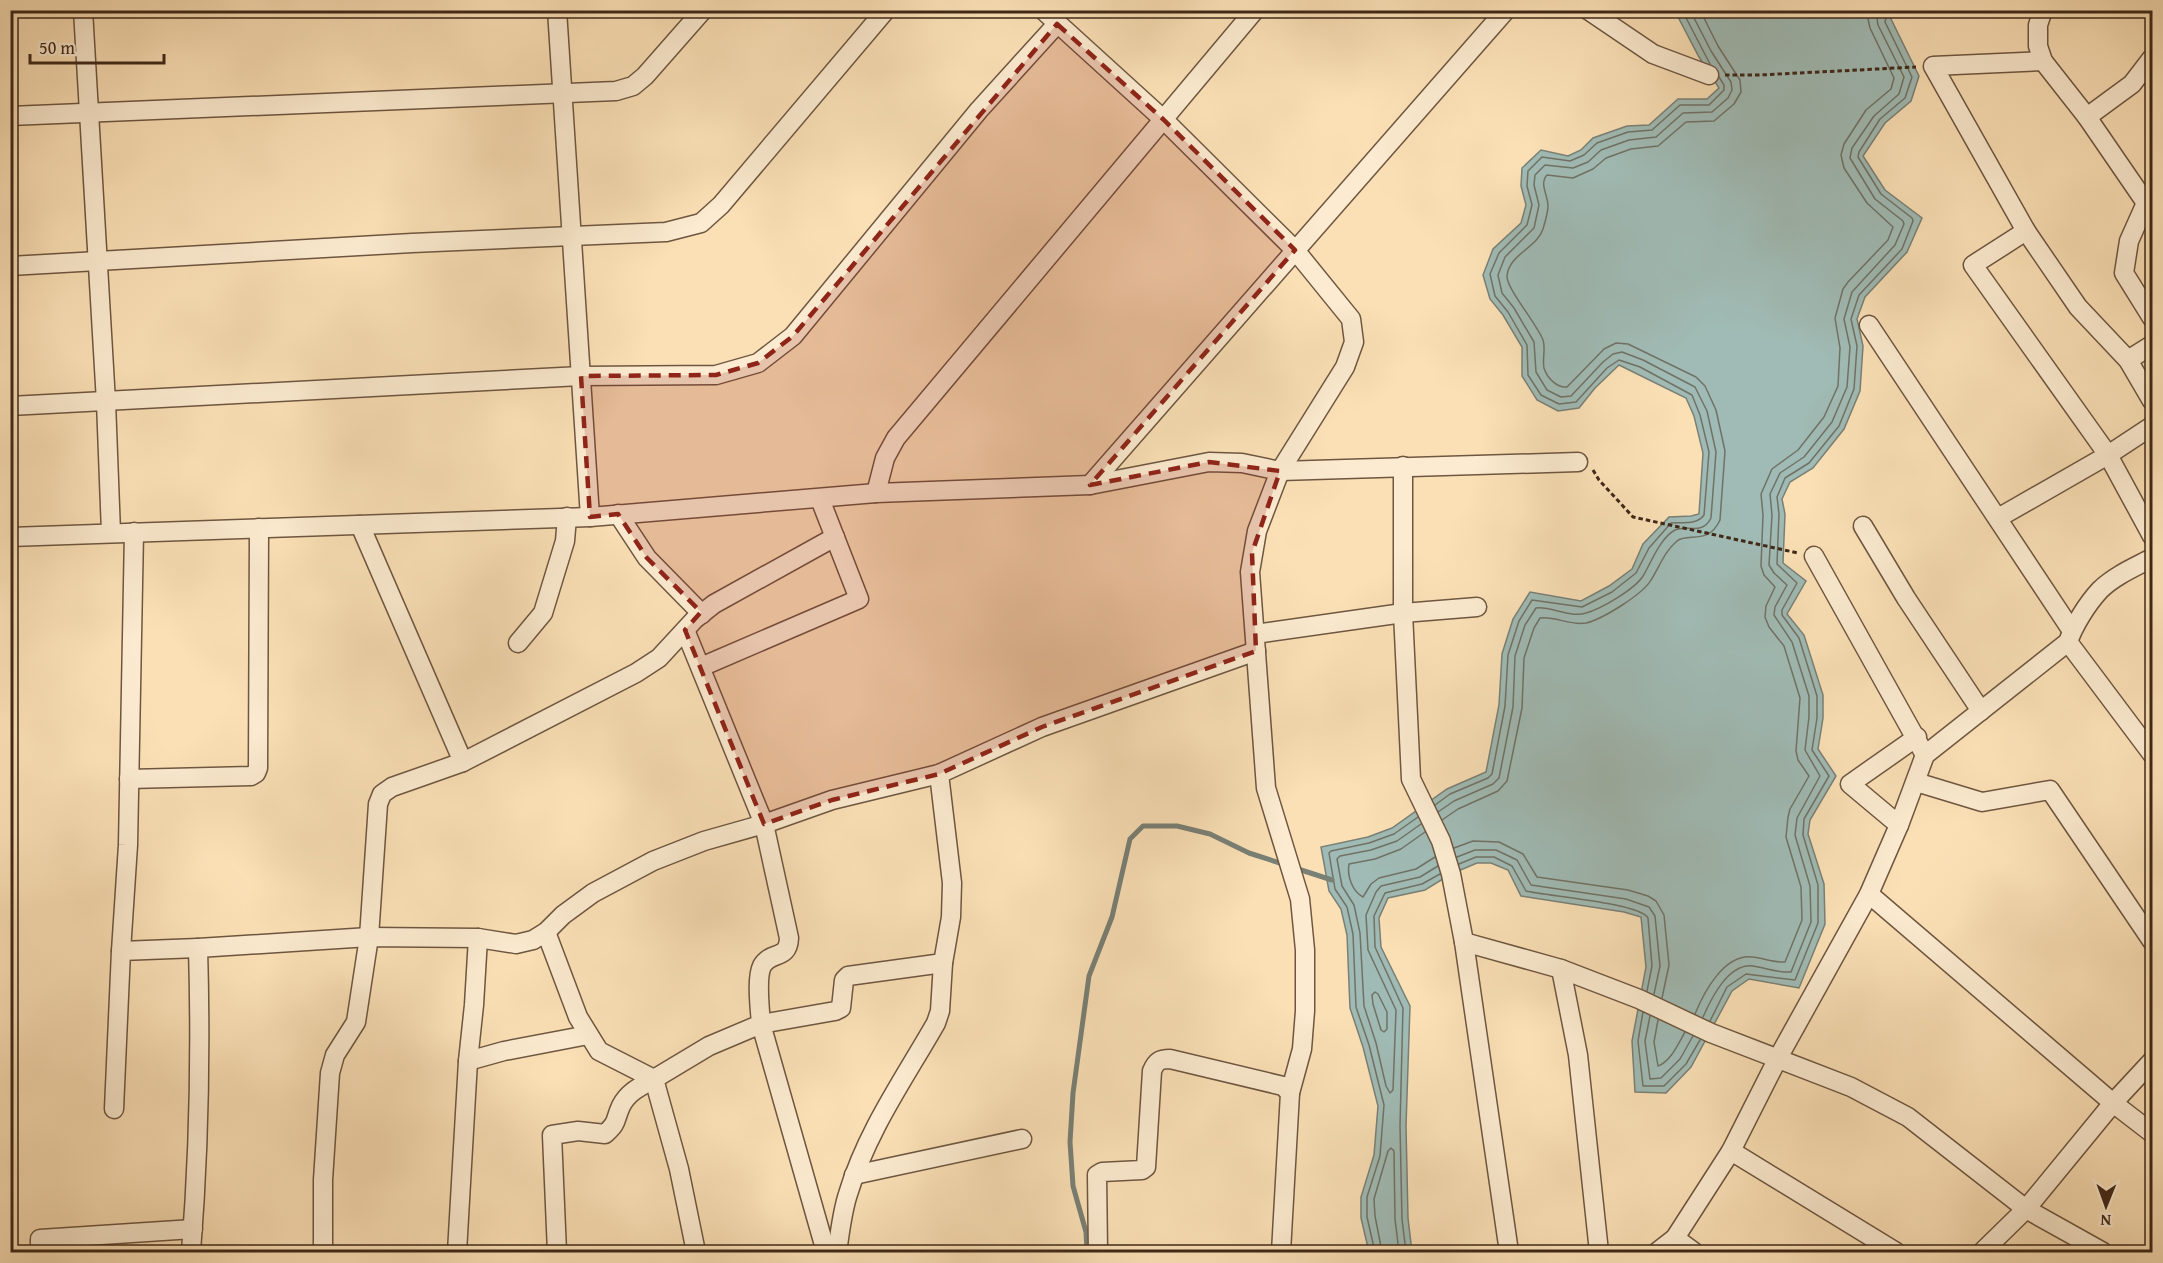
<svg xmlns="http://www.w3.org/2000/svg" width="2163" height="1263" font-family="'Gentium Book Plus',serif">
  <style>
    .water { fill: #a0bbb5; stroke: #798076; stroke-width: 1.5 }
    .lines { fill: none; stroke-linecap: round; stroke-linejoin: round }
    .shore { stroke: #707266; stroke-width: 1.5 }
    .stream { stroke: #798076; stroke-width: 5 }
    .minor-casing { stroke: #6e5640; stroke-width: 21 }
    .path { stroke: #3f2818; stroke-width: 3; stroke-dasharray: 4.5 3; stroke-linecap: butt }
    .minor { stroke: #fcebd0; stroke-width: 18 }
    .marked { fill: #8f2418; fill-opacity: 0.2; stroke: #8f2418; stroke-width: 4.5; stroke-dasharray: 12 8; stroke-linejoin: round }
  </style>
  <rect width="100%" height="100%" fill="#fbe0b6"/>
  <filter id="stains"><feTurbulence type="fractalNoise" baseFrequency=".00333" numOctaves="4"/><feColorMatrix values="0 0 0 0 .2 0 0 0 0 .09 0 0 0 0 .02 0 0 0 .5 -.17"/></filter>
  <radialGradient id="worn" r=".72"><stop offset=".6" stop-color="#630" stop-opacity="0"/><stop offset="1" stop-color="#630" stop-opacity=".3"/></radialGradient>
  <path class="water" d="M1676,11h218l-3,8 28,57 -8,25 -26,22 -22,33 22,34 37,28 -15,34 -42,45 -8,22 6,27 -3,45 -16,38 -31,39 -23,14 -8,17 3,15 -2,49 23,18 -19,33 17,21 19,60v23l-5,31 18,27 -26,44 -2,14 16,50 1,40 -26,64 -50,-9 -17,12 -41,76 -25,26 -31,-1 -3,-51 14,-74 -5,-50 -17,-5 -103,-16 -13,-26 -17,-7h-14l-26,11 -26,16 -37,8 -9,20 2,29 29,59 -4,120 2,92 4,34h-43l-8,-34v-21l13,-42 4,-49 -15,-59 -13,-39 -3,-73 -6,-26 -12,-18 -8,-44 47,-10 24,-9 55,-39 39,-17 13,-67 3,-51 11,-35 17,-27 51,9 28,-15 23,-17 11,-25 26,-27 22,-1 8,-2 4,-61 -9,-37 -8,-18 -67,-33 -24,23 -16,20 -21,3 -21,-11 -15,-24v-29l-19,-32 -13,-16 -7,-24 10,-26 28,-26 5,-18 -5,-19 1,-18 19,-18 27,6 13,-6 12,-12 34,-12 22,-1 29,-26h29l12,-11 -20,-31 -22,-42z"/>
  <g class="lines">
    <g class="shore">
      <path d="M1682,10l28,54"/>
      <path d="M1435,805l15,-11 38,-16 4,-4 13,-68 3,-51 11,-34 13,-21 50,7 30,-15 24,-19 13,-25 22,-25c12,-1 26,2 33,-8l5,-63 -9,-37 -8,-20 -52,-28 -21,-7 -12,8 -31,34 -17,2 -18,-9 -13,-20 -1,-30 -19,-33 -13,-16 -5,-22 9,-21 28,-28 5,-20 -5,-19 1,-15 14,-14 28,4 14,-6 13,-12 31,-11 24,-2 28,-25h29l15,-15v-5l-5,-8"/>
      <path d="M1438,812l16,-11 39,-17 6,-6 14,-71 2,-51 10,-31 11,-17c15,-2 34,10 50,5 15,-4 49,-24 57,-37 8,-13 17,-38 32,-46 12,-6 27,6 36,-12l5,-66 -9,-41 -12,-24 -52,-27 -21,-8 -9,2 -10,8 -32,34 -10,1 -14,-7 -11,-18 -2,-30 -20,-34 -12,-15 -4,-18 7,-18 29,-29 5,-23 -5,-20 1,-10 10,-10 28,3 15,-6 13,-12 28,-10 27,-3 27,-24 29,-1 16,-14 4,-8 -1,-8 -20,-31 -21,-41"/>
      <path d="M1442,820l16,-11 40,-18 9,-10 15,-73 2,-50 10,-30 6,-10c15,-2 31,8 46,5 17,-4 57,-29 65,-43 9,-14 13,-28 26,-39 11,-9 31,5 43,-21l5,-69 -9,-41 -11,-24 -9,-9 -68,-33 -12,-1 -12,6 -37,38c-10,1 -20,-9 -23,-19 -2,-9 2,-19 -1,-28 -6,-16 -37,-52 -36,-64 2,-22 30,-28 36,-47 2,-7 5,-16 5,-23 0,-11 -9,-22 -1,-31l26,3 20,-9 13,-11 25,-9 27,-3 28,-24 28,-1 20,-17 7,-12 -1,-12 -22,-34 -18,-36"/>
      <path d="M1421,824l-24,17 -26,9 -31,6 -3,3 5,27 12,19 6,28 4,73 12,37 10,43 4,7 3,-3 3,-80 -28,-60 -2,-35 10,-23 5,-6 39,-9 18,-11"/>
      <path d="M1425,832l-24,17 -26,10 -26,5c-2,12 3,27 14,33l8,-13 8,-6 37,-9 19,-12"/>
      <path d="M1454,848l19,-7 26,1 24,12 14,23 91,13 20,6 8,5 8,14 5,50 -7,33"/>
      <path d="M1457,857l18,-7h21l21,10 14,25 95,14 23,8 6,9 5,50 -6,28"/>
      <path d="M1459,864l17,-7h18l18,9 14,25c20,5 114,12 122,27l4,48 -5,25"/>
      <path d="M1375,992l3,2 9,18v17l-3,3 -3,-2 -8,-26 -1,-9z"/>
      <path d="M1643,1012l-5,29 5,45h21l22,-22 14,-24"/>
      <path d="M1695,1014c9,-22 29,-60 57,-57 11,1 23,6 33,5l17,-42 -1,-33 -15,-50 2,-20 2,-8 19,-33 -11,-16 -2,-9 4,-53 -16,-52 -15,-19 -4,-10 1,-11 9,-19 -11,-12 -3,-9 2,-51 -2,-21 11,-25 26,-19 26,-33 14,-31 2,-38 -5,-30 8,-29 5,-7 40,-42 5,-13 -26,-24 -23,-35 -3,-13 3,-11 22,-34 25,-21 3,-11 -24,-50 -2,-9 2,-9"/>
      <path d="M1650,1016l-5,25 5,38 11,-1 19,-19 13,-23"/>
      <path d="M1703,1017c8,-18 25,-54 50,-51 13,2 25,7 38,6l20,-50 -1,-36 -15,-51 2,-17 23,-42 -15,-26 4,-33v-21l-17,-54 -18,-27 1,-8 12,-22 -13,-12 -5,-8 3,-50 -2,-21 10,-21 24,-16 28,-35 15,-35 3,-40 -6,-28 8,-27 43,-47 9,-21 -1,-3 -28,-22 -25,-41 2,-10 22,-32 25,-22 5,-17 -26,-52 -1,-7 2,-8"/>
      <path d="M1658,1020l-4,22 4,24c13,-5 20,-22 27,-34"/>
      <path d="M1710,1021l17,-34 19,-13 49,6 23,-57v-38l-15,-50 1,-16 25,-43 -17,-26 5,-32v-22l-18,-58 -17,-23v-5l15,-27 -20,-19 2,-50 -2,-17 8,-19 24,-15 30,-37 15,-37 3,-43 -6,-27 8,-24 43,-46 11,-28 -1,-3 -31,-24 -23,-37 1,-5 21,-33 25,-21 7,-21 -27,-55 3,-12"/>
      <path d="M1375,1252l-8,-35v-20l13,-41 4,-51 -15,-60 -13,-38 -3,-73 -6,-27 -12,-18 -6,-36 2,-2 38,-8 25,-9 24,-17"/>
      <path d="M1382,1252l-7,-36 -1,-17 14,-48 3,-3 3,3 1,68 4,33"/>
      <path d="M1406,1252l-4,-33 -2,-93 3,-118 -28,-61 -1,-31 11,-23 37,-9 18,-10"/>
    </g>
    <g class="stream">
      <path d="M1295,868l37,12"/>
      <path d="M1087,1252l-1,-20 -13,-46 -3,-44 3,-49 16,-117 23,-59 18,-78 13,-13h34l33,8 39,19 37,12"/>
    </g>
    <g class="minor-casing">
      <g id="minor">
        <path d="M83,10l23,392 5,131"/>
        <path d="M557,10l33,507"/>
        <path d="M1043,10l121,110 131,130 56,69 3,23 -9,25 -65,104 -23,60 -7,41 16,216 34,111 5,51v61l-3,38 -12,44"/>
        <path d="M1588,10l65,44 56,21"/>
        <path d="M2043,10l-5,15v21l5,15 44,56 59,86 -17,38 -5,32 28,45"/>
        <path d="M2043,61l-110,5 93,165 52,76 50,53 24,41"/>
        <path d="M10,116l606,-25 17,-5 12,-10 58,-66"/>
        <path d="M2087,117l45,-33 20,-26"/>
        <path d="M2026,231l-53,34 135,190 44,81"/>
        <path d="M10,266l402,-23 254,-11 35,-9 20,-18 165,-195"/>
        <path d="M1869,325l203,306"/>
        <path d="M2128,360l24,-15"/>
        <path d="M10,406l571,-30 135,-1 42,-12 35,-27 186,-226 78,-86"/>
        <path d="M1403,466v147l8,166 30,62 10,33 13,68 45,310"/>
        <path d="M1090,485l416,-475"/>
        <path d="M876,493l9,-35 11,-20 359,-428"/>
        <path d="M618,514l29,44 55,56"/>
        <path d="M1998,518l110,-63 44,-29"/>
        <path d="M360,525l103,237"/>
        <path d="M1863,526l43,72 75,113"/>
        <path d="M10,537l580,-20 286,-24 214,-8 119,-23 33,1 38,8 298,-9"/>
        <path d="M1814,556l111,199"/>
        <path d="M685,630l79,194 25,114c-1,23 -18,12 -27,28 -6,12 -2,44 -1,58l-52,22 -55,33 25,90 17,83"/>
        <path d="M1255,634l148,-21 74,-6"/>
        <path d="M2068,642l84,112"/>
        <path d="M518,643l25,-30 22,-72 2,-24"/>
        <path d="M701,667l158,-68 -39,-100"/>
        <path d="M129,779l122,-3 5,-3 2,-5 1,-240"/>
        <path d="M1916,782l66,20 68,-12 102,151"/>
        <path d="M1899,825l-49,-41 67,-47"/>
        <path d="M1869,894l244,209 39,30"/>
        <path d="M546,932l32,85 21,34 55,28"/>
        <path d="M1464,942l97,27 78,30 72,34 140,54 57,30 118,92 77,43"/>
        <path d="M121,951l7,-106 6,-313"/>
        <path d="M1561,969l17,86 21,197"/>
        <path d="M468,1061l36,-10 84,-16"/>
        <path d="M114,1109l7,-158 77,-3"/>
        <path d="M1731,1151l165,101"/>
        <path d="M854,1175l168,-36"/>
        <path d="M1675,1238l19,14"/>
        <path d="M40,1252v-13l153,-10"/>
        <path d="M191,1252c8,-101 10,-202 7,-304l171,-11 109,1 38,6 17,-4 13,-8 17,-17 30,-22 60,-32 51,-20 60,-17 68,-24 107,-26"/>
        <path d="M323,1252v-72l7,-107 5,-18 21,-33 13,-85 9,-133 4,-10 10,-7 71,-25 173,-89 23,-15 36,-39 19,-15 121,-67"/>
        <path d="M457,1252l11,-191 6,-56 4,-67"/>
        <path d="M557,1252l-5,-117 26,-4 27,3c14,-13 9,-13 16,-28 7,-14 20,-20 33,-27"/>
        <path d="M826,1252l-65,-228 74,-13 6,-3 3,-28 4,-4 95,-13"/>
        <path d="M837,1252c3,-19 5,-40 11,-58 19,-63 56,-115 88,-171l4,-12 3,-48 8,-46 1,-34 -13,-109 103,-47 214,-76"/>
        <path d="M1098,1252l-1,-77 5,-3 40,-2 4,-3 6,-96c4,-10 8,-12 18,-12l113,27 7,7 -9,159"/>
        <path d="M1657,1252l18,-14 56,-87 47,-93 91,-164 30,-69 26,-70 143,-113c6,-17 19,-38 32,-52 14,-14 35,-23 52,-32"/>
        <path d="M1982,1252l44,-43 87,-106 39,-42"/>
      </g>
    </g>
    <g class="path">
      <path d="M1725,75h35l156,-8"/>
      <path d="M1593,470l6,10 34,37 165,36"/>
    </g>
    <use href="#minor" class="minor"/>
  </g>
  <path class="marked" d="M1057,24l107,96 131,130 -205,235 119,-23 71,9 -28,82 4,98 -214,76 -103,47 -107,26 -68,24 -79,-194 16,-18 -54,-54 -29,-44 -28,3 -9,-141 135,-1 42,-12 35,-27z"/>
  <rect width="2163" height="1263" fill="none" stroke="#fbe0b6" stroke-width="36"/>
  <rect x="12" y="12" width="2139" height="1239" fill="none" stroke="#3f2818" stroke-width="3"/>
  <rect x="18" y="18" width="2127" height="1227" fill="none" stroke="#3f2818" stroke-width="1.5"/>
  <g transform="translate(2106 1206) rotate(181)" stroke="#fcebd0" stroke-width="4.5" paint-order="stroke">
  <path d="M0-4.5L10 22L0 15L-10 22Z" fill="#3f2818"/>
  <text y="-9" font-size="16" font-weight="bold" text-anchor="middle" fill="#3f2818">N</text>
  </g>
  <path d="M30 54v9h134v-9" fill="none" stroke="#3f2818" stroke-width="3"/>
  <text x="39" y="54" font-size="18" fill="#3f2818" stroke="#fcebd0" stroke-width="4.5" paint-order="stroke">50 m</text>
  <rect width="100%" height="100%" filter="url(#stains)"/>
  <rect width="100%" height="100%" fill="url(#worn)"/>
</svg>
